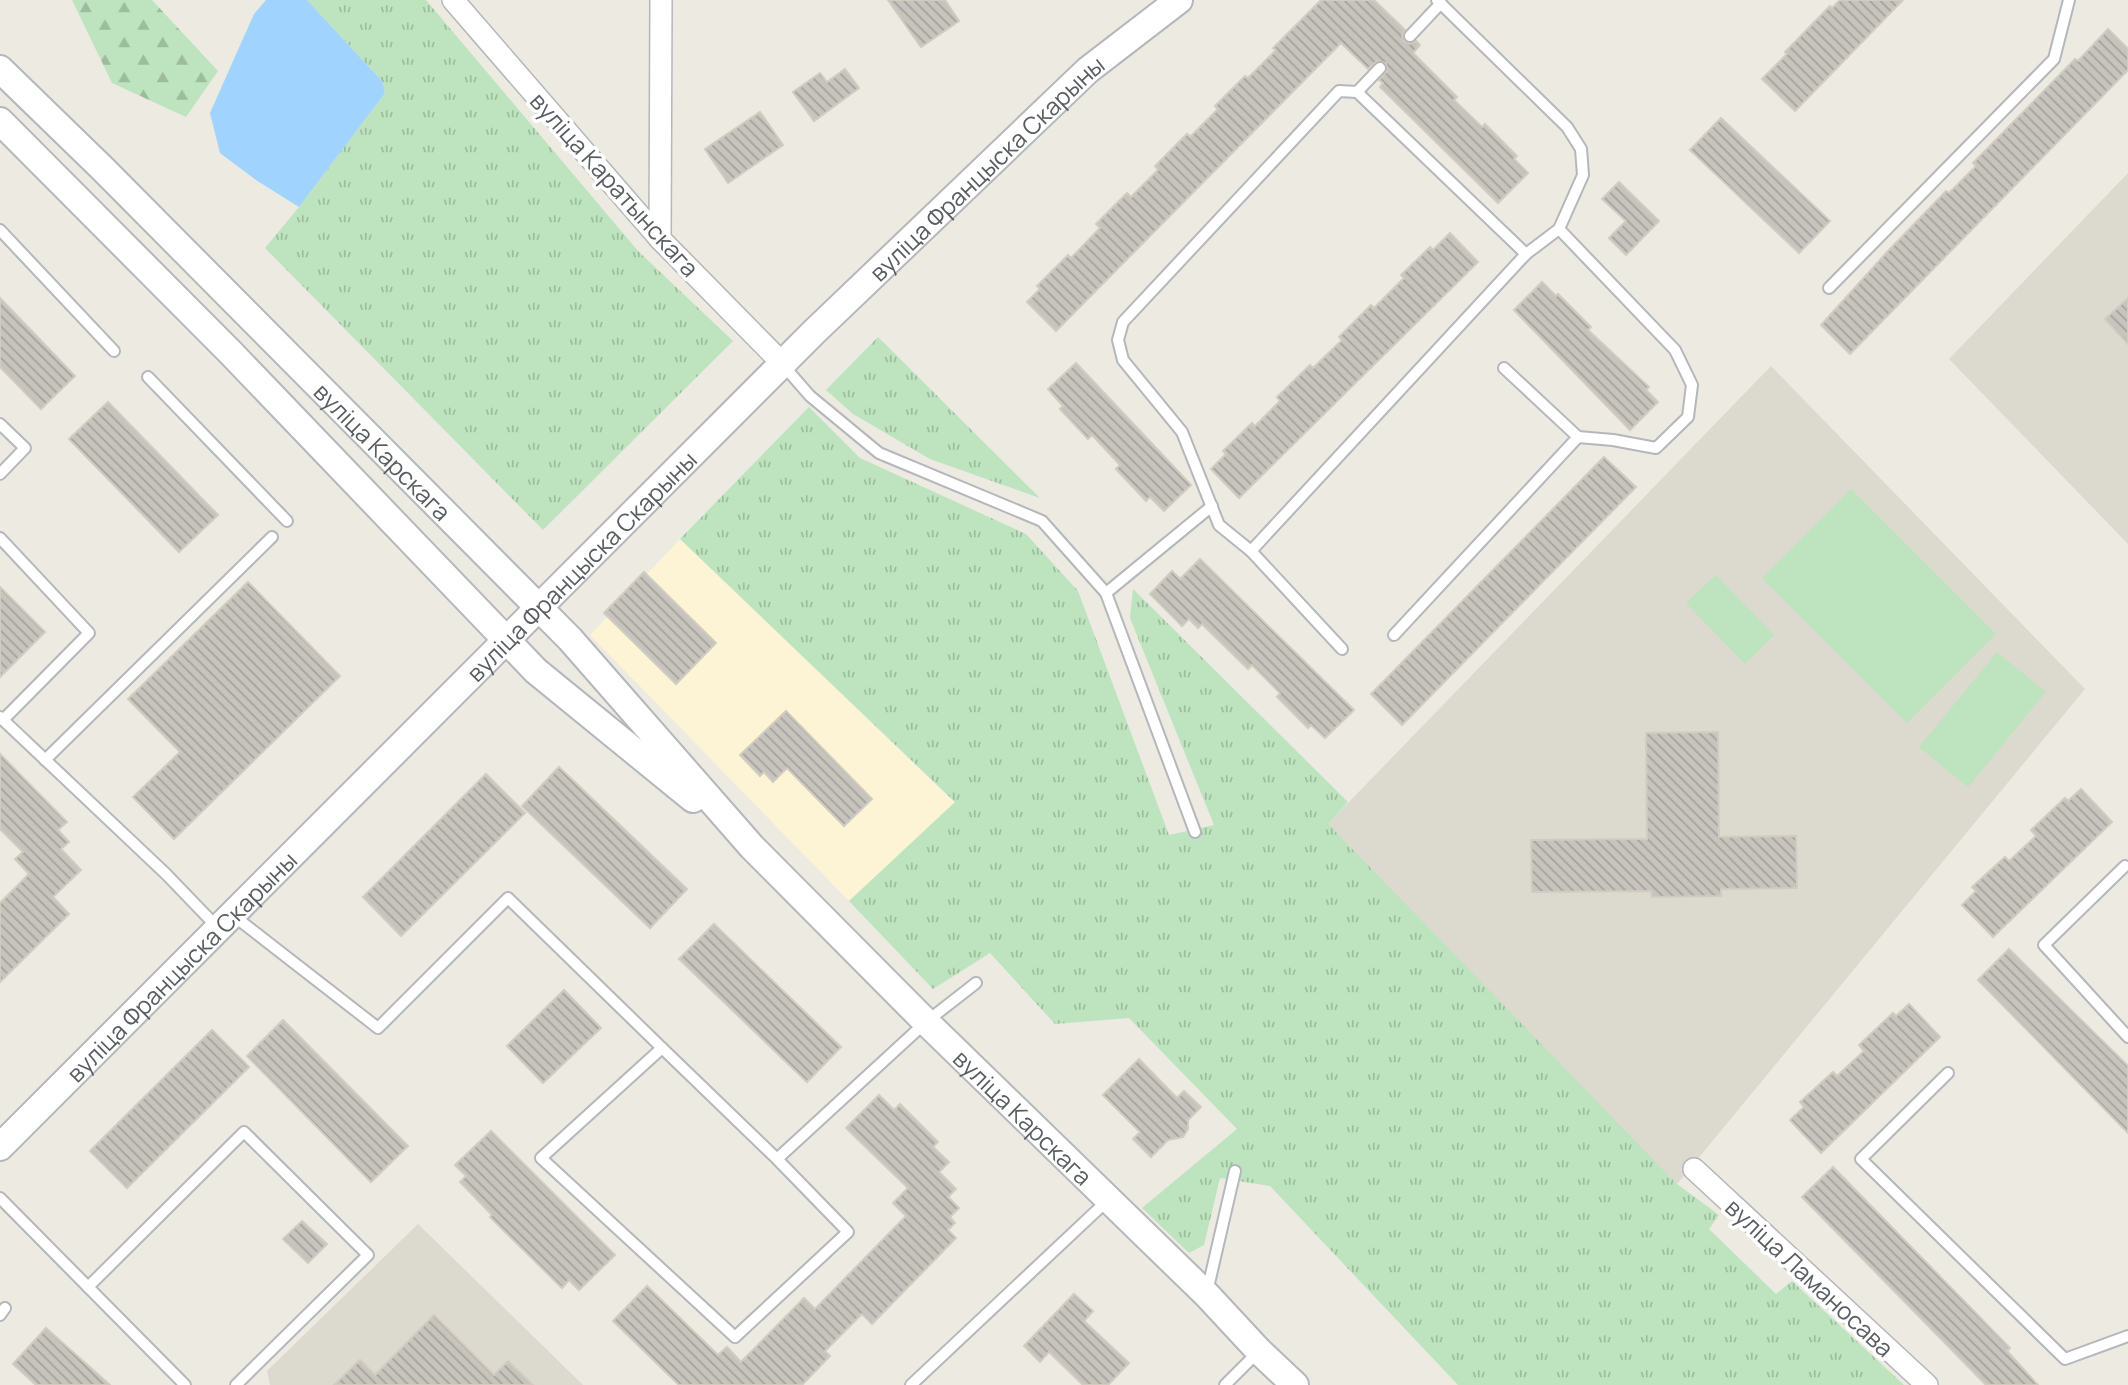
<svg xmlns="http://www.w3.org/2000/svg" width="2128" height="1385" font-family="Manrope,sans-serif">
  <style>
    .commercial { fill: #fdf4d5 }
    .education { fill: #dcd9cf }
    .grass { fill: url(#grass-tufts) }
    .forest { fill: url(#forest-firs) }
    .park { fill: #bde4be }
    .water { fill: #a0d3fd }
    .building { fill: url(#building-back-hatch); stroke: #d1ccbf; stroke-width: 2 }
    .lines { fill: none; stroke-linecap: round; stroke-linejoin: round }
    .service-casing { stroke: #b4b7bb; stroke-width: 14 }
    .minor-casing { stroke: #b4b7bb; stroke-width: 24 }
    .tertiary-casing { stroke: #b4b7bb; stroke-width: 30 }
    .service { stroke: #fff; stroke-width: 10 }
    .minor { stroke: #fff; stroke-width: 21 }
    .tertiary { stroke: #fff; stroke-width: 26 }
    .labels { text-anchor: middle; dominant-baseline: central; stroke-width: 7; stroke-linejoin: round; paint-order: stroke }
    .street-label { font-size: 24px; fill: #595d62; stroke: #fff }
  </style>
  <defs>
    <pattern id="grass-tufts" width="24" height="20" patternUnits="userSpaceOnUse" patternTransform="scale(1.75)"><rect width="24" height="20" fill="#bde4be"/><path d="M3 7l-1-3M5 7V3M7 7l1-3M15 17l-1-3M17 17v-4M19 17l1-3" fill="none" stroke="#9dbc9e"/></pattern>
    <pattern id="forest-firs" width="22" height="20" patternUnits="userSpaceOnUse" patternTransform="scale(1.75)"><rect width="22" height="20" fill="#bde4be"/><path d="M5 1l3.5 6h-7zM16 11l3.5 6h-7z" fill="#9dbc9e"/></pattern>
    <pattern id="building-back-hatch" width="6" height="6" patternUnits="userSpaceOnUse" patternTransform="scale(1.75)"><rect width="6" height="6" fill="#c7c4be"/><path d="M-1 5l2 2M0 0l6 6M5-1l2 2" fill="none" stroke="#a5a29e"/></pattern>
  </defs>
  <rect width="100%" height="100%" fill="#eceae1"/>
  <path class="commercial" d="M680,539l275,264 -106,98 -259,-266z"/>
  <g class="education">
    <path d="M2128,173v371l-179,-185z"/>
    <path d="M1771,366l314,323 -408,495 -357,-352z"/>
    <path d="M418,1224l165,161h-313l-3,-14z"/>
  </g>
  <g class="grass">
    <path d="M307,0h119l212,251 95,90 -190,189 -278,-282 34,-41 86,-114 -3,-12z"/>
    <path d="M878,337l162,161 -110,-39 -77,-45 -27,-24z"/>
    <path d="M809,407l51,51 166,76 52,57 91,244 45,-10 -84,-207 3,-29 215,213 -20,22 349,360 42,31 -10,14 67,65 16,-13 112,104h-446l-188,-199 -50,-8 -16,67 -15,8 -47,-45 95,-79 -108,-111 -74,6 -65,-71 -57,36 -84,-88 106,-99 -275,-263z"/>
  </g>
  <path class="forest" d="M72,0h80l66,71 -32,46 -74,-34z"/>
  <g class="park">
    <path d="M1851,489l145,145 -89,89 -145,-145z"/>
    <path d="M1716,575l58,60 -29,29 -59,-61z"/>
    <path d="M1997,652l49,40 -78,95 -49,-40z"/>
  </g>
  <path class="water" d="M266,0h41l75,81 3,12 -86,114 -43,-27 -36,-27 -10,-40 44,-99z"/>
  <g class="building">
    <path d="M888,0h57l14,21 -38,26z"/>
    <path d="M1321,0h53l31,30 -3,5 2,6 5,3 7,-3 4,4 -7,8 44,44 -3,3 28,27 3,-3 32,32 -3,3 14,14 -30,30 -118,-116 3,-4 -4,-3 8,-9 -1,-8 -9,-2 -9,8 -27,-26 -285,288 -29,-29 13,-13 -3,-3 31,-31 3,3 29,-30 -4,-4 31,-31 4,4 27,-27 -3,-4 32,-32 3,3 28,-28 -3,-3 30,-30 3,2 28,-28 -3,-2z"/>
    <path d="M1840,0h63l-108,111 -33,-32 25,-25 -2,-2 45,-46 2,2z"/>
    <path d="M2108,29l20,20v21l-278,284 -29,-29 67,-74 58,-60 3,2 27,-27 -3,-3 102,-104 3,2z"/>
    <path d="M845,69l14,19 -45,33 -21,-29 27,-19 7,9z"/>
    <path d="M760,112l23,33 -55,38 -23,-34z"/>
    <path d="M1721,118l109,103 -31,32 -109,-103z"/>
    <path d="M1619,182l40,39 -33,34 -17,-17 17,-17 -24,-22z"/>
    <path d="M1450,233l28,29 -239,236 -28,-29 15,-15 -3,-3 29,-28 3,3 25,-25 -3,-4 33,-32 3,3 29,-28 -3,-3 32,-32 3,3 30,-30 -3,-3 29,-28 3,3z"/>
    <path d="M1542,282l14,14 2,-2 33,33 -3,3 61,57 -3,3 12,12 -28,28 -116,-120z"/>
    <path d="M0,298l75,78 -34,33 -41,-42z"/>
    <path d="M2128,298v46l-23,-25z"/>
    <path d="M1076,363l115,122 -27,26 -14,-14 -4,4 -30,-32 4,-4 -28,-30 -4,4 -28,-30 3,-3 -15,-17z"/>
    <path d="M108,402l110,113 -39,37 -110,-113z"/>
    <path d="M1604,457l32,30 -234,238 -31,-31z"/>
    <path d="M1200,559l154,151 -29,28 -14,-13 -3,3 -31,-31 3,-4 -28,-28 -4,4 -46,-45 -4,4 -9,-9 -7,7 -32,-32 22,-23 8,8z"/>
    <path d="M644,572l72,71 -40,41 -72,-71z"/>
    <path d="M248,582l92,94 -166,163 -41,-42 47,-45 -52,-53z"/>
    <path d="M0,587l45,45 -45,45z"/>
    <path d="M786,711l86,88 -28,27 -57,-58 -14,14 -9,-10 -4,4 -20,-21z"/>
    <path d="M1718,732l1,105 77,-1 1,52 -76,1v7l-69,1 -1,-6 -119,1 -1,-52 116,-1 -1,-106z"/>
    <path d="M0,754l67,68 -9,8 11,12 -8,7 20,21 -28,27 16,17 -69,68v-79l29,-29 -14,-15 8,-7 -23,-23z"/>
    <path d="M559,767l128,122 -37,39 -128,-122z"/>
    <path d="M486,774l39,39 -124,123 -38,-39z"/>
    <path d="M2081,789l31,33 -119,115 -31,-32 14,-14 -4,-4 33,-30 4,4 27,-25 -5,-6 34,-32 3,3z"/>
    <path d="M714,924l127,123 -34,35 -128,-123z"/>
    <path d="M2009,949l119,117v67l-150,-153z"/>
    <path d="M564,990l37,38 -58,55 -36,-37z"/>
    <path d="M1909,1004l31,33 -119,116 -31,-33 14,-13 -4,-5 33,-30 4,4 27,-25 -5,-6 34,-32 3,3z"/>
    <path d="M283,1020l125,126 -37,36 -124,-126z"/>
    <path d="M212,1030l37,37 -122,121 -37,-37z"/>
    <path d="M1139,1059l38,39 7,-7 17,16 -13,13v9l-5,8 -15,3 -17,17 -18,-18 7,-7 -37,-37z"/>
    <path d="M879,1095l15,15 6,-6 38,38 -5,5 16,15 -10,10 17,17 -8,8 11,11 -9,9 5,6 -7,7 8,8 -84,86 -10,-10 -37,37 5,5 -28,29h-123l-66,-64 34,-35 71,69 9,-8 14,15 63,-64 11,11 91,-93 -13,-13 15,-15 -62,-60z"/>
    <path d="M491,1131l124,124 -36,35 -10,-10 -7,8 -72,-71 2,-2 -32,-33 6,-6 -11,-11z"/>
    <path d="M1833,1167l177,181 -3,3 31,34h-52l-184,-188z"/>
    <path d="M302,1221l25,23 -19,19 -25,-24z"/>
    <path d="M1074,1294l19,17 -9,10 45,42 -21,22h-25l-34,-33 -9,10 -16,-16z"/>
    <path d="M434,1315l60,60 14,-14 25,24h-199l26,-25 15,15z"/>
    <path d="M46,1328l64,57h-74l-23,-21z"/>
  </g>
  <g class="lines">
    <g class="service-casing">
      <g id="service">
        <path d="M1410,36l31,-33"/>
        <path d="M1357,92l23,-24"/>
        <path d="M1559,229l116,121 17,35 -4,32 -32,31 -43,-8 -35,-3"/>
        <path d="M0,230l114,121"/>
        <path d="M1829,288l225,-229 15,-59"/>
        <path d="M783,365l27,31 69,57 163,68 64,72 89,239"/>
        <path d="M148,377l139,144"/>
        <path d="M0,424l25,24 -25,26"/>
        <path d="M0,538l89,95 -86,87"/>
        <path d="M1251,551l-32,-26 -37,-93 -59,-72 -5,-20 5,-18 216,-231 18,1 169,162"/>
        <path d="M1106,593l106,-87"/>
        <path d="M1394,635l184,-198 -74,-69"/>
        <path d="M1342,649l-91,-98 275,-297 33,-25 24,-54 -2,-26 -14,-22 -130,-127"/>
        <path d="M0,717l166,157 52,54"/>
        <path d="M45,760l227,-223"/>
        <path d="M2125,866l-81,79 84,92"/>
        <path d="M234,916l144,112 130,-130 154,150"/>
        <path d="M1948,1073l-87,86 204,200 63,-23"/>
        <path d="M777,1159l71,73 -113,105 -194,-179 121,-110 115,111 149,-137 50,-39"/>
        <path d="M0,1198l185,187"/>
        <path d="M88,1287l156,-155 124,123 -132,130"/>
        <path d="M1207,1292l28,-121"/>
        <path d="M0,1315l5,-7"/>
        <path d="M911,1385l198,-186"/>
        <path d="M1225,1385l34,-34"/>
      </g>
    </g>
    <g class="minor-casing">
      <g id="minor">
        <path d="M453,0l207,239 122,124"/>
        <path d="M660,239l1,-239"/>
        <path d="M1694,1169l233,216"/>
      </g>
    </g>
    <g class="tertiary-casing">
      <g id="tertiary">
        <path id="s1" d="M0,69l102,99 468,471 182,208 174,175 281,273 52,56 36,34"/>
        <path d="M0,121l230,231 306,319 157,128"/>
        <path id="s2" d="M0,1147l814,-815 274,-262 91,-70"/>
      </g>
    </g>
    <use href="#service" class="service"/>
    <use href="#minor" class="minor"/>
    <use href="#tertiary" class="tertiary"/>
  </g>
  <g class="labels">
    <g class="street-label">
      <text stroke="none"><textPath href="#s2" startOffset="1390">вуліца Францыска Скарыны</textPath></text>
      <text transform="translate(615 184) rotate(48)">вуліца Каратынскага</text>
      <text stroke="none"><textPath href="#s1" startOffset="541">вуліца Карскага</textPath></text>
      <text stroke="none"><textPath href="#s2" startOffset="822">вуліца Францыска Скарыны</textPath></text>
      <text stroke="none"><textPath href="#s2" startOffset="256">вуліца Францыска Скарыны</textPath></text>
      <text stroke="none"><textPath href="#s1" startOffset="1465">вуліца Карскага</textPath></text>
      <text transform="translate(1810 1277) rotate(43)">вуліца Ламаносава</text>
    </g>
  </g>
</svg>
